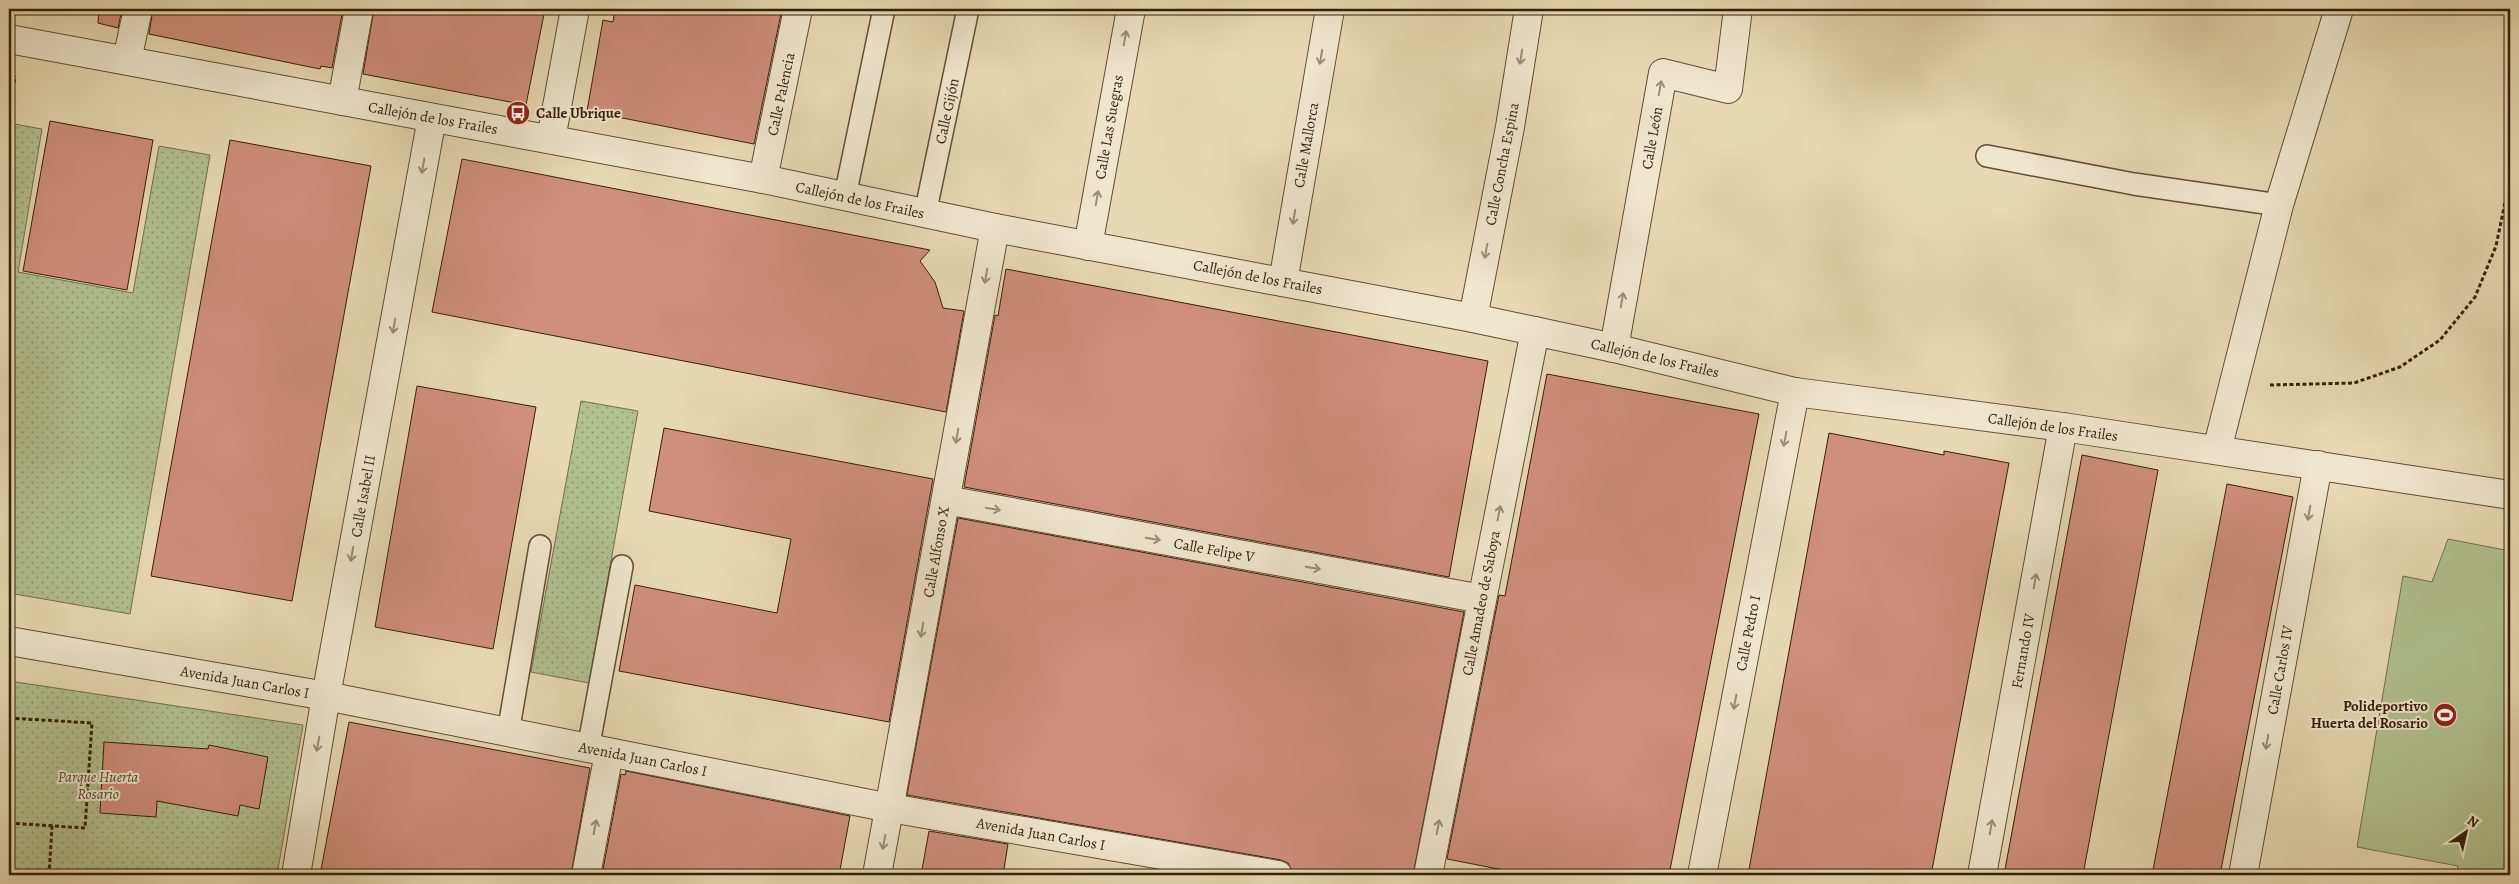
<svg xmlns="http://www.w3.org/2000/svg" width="2519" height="884" font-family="Alegreya,serif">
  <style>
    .park { fill: url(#park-dots); stroke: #74704d }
    .garden { fill: #b1c090; stroke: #74704d }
    .building { fill: #d08e7d; stroke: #361f0a }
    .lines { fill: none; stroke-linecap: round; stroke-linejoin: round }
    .service-casing { stroke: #624e34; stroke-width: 24 }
    .minor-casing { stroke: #624e34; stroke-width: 30 }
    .path { stroke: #361f0a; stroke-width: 3; stroke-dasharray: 4 2.5; stroke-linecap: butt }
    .service { stroke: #efe6ce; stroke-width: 21 }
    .minor { stroke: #efe6ce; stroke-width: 28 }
    .oneway { stroke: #9c8c76 }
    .labels { text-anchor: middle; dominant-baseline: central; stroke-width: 4; stroke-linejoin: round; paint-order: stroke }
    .street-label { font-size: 15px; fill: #361f0a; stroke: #efe6ce }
    .poi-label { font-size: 15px; font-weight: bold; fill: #361f0a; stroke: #efe6ce; text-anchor: start }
    .park-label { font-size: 15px; font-style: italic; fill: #55472c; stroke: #efe6ce }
  </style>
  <defs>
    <pattern id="park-dots" width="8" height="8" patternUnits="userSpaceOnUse" patternTransform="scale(1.25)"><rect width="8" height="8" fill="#b1c090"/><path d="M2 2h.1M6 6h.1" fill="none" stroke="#919b74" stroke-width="1.8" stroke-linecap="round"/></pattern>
  </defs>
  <rect width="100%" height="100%" fill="#e7d9b3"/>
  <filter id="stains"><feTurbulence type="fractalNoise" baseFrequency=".004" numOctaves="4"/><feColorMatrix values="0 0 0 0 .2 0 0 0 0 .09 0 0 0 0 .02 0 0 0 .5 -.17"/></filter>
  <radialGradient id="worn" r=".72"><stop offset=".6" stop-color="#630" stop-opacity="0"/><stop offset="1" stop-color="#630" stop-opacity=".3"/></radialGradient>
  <g class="park">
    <path d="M9,123l33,6 -24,143 115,21 26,-147 51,9 -80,459 -121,-21z"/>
    <path d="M581,401l57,10 -49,272 -58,-11z"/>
    <path d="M9,681l294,44 -26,150h-268z"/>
  </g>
  <path class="garden" d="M2448,539l62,12v324h-54l2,-9 -101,-19 46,-271 29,6z"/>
  <g class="building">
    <path d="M99,9h23l-4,19 -20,-5z"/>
    <path d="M153,9h190l-11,59 -11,-2 -1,3 -171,-35z"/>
    <path d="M374,9h171l-19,96 -163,-31z"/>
    <path d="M615,9h167l-28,135 -167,-33 16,-91 10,2z"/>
    <path d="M50,121l103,19 -26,150 -104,-19z"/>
    <path d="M230,140l141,26 -79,435 -141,-25z"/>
    <path d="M462,159l468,91 -10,11 15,21 8,26 21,3 -18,101 -514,-100z"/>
    <path d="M1006,269l482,92 -39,216 -485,-90 31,-172 3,1z"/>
    <path d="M1547,374l212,40 -90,461h-140l-82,-16 52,-264 6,1z"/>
    <path d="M417,386l119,21 -43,242 -118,-22z"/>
    <path d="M664,428l269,51 -44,243 -270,-51 16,-86 142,28 14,-74 -142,-28z"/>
    <path d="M1829,433l115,22v-4l65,12 -78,412h-183z"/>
    <path d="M2082,455l76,15 -75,405h-79z"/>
    <path d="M2227,484l66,13 -73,378h-68z"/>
    <path d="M958,518l506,94 -51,263h-108l-12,-2 -5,-10 -7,-3 -374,-65z"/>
    <path d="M349,722l241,46 -19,107h-251z"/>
    <path d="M104,742l104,7 1,-4 59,12 -9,52 -19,-4 -2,11 -81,-15 -1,16 -56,-4z"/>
    <path d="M626,771l224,45 -11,59h-237l19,-101 4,1z"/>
    <path d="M929,831l79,13 -5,31h-82z"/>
  </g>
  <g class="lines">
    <g class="service-casing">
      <g id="service">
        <path d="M1987,156l147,28 145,21"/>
        <path d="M845,196l39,-187"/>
        <path d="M925,214l43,-205"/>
        <path d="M508,733l32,-187"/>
        <path d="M588,749l34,-183"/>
      </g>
    </g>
    <g class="minor-casing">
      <g id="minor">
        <path d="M9,39l754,140 232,49 478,90 141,30 181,44 268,35 447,68"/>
        <path d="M127,60l11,-51"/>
        <path d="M342,101l17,-92"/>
        <path d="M551,139l24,-130"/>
        <path d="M763,179l35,-170"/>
        <path d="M1088,246l43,-237"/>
        <path d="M1283,282l47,-273"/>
        <path d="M1473,318l37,-191 19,-118"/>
        <path d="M1614,348l49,-275 65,16 10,-80"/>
        <path d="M2217,450l62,-245 60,-196"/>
        <path d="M946,500l536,99"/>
        <path d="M9,641l317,55 564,112 388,67"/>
        <path d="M296,875l30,-179 106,-578"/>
        <path d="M586,875l23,-122"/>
        <path d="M877,875l118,-647"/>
        <path d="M1428,875l107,-544"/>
        <path d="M1702,875l93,-483"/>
        <path d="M1982,875l81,-448"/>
        <path d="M2243,875l75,-410"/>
      </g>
    </g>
    <g class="path">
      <path d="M9,115l6,-39"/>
      <path d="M2270,385l84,-2 46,-16 40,-27 35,-43 21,-51 14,-67"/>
      <path d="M9,718l83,5 -7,105 -76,-5"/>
      <path d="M49,875l3,-49"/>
    </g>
    <use href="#service" class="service"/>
    <use href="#minor" class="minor"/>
  </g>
  <defs><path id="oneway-shaft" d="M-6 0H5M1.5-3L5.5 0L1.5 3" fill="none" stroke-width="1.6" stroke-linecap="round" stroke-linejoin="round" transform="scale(1.25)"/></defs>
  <g class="oneway">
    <use href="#oneway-shaft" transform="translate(1125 38) rotate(-80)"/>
    <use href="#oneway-shaft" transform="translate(1321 57) rotate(100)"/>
    <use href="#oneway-shaft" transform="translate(1521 57) rotate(99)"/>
    <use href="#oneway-shaft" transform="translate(1660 88) rotate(-80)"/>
    <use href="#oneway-shaft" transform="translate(423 166) rotate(100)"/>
    <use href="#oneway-shaft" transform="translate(1097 198) rotate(-80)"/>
    <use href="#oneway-shaft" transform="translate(1294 217) rotate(100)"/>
    <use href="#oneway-shaft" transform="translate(1486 251) rotate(101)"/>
    <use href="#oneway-shaft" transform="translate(986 276) rotate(100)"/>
    <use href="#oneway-shaft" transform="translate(1622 300) rotate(-80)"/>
    <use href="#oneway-shaft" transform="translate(394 326) rotate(100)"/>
    <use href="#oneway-shaft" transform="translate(957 436) rotate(100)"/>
    <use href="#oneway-shaft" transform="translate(1785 439) rotate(101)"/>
    <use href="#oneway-shaft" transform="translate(993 509) rotate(10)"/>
    <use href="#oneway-shaft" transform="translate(1499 513) rotate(-79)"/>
    <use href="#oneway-shaft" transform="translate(2309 513) rotate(100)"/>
    <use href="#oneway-shaft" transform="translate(1153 539) rotate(10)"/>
    <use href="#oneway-shaft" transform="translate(352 554) rotate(100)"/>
    <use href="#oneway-shaft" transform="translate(1313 568) rotate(10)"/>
    <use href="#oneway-shaft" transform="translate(2035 581) rotate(-80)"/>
    <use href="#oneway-shaft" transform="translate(922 630) rotate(100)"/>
    <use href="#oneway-shaft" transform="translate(1735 702) rotate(101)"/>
    <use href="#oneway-shaft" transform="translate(2267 742) rotate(100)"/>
    <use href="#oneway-shaft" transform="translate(318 744) rotate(100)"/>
    <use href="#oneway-shaft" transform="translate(595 827) rotate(-79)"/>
    <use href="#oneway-shaft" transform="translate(1438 827) rotate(-79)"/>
    <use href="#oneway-shaft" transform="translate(1991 827) rotate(-80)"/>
    <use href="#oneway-shaft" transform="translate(884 842) rotate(101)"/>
  </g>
  <defs>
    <g id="bus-disc" transform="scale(1.25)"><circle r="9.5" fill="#8f2418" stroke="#efe6ce"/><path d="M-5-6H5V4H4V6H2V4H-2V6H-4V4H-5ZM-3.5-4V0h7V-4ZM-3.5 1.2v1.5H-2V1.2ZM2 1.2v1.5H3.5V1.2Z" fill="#fff"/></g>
    <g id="stadium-disc" transform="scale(1.25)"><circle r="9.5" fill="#8f2418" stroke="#efe6ce"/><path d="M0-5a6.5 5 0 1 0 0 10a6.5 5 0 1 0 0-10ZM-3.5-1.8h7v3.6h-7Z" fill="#fff"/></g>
  </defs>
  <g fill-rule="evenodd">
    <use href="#bus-disc" x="518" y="113"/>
    <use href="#stadium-disc" x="2445" y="715"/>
  </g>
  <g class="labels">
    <g class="street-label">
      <text transform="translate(781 94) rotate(-78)">Calle Palencia</text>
      <text transform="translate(947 111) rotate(-78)">Calle Gijón</text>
      <text transform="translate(433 118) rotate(10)">Callejón de los Frailes</text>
      <text transform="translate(1109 127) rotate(-80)">Calle Las Suegras</text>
      <text transform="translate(1652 138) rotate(-80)">Calle León</text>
      <text transform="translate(1306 145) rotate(-80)">Calle Mallorca</text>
      <text transform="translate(1502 164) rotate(-79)">Calle Concha Espina</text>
      <text transform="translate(860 200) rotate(12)">Callejón de los Frailes</text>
      <text transform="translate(1258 277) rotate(11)">Callejón de los Frailes</text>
      <text transform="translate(1655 358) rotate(13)">Callejón de los Frailes</text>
      <text transform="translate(2053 427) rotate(8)">Callejón de los Frailes</text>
      <text transform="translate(363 496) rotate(-80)">Calle Isabel II</text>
      <text transform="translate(1214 550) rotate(10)">Calle Felipe V</text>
      <text transform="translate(936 552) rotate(-80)">Calle Alfonso X</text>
      <text transform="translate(1481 603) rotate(-79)">Calle Amadeo de Saboya</text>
      <text transform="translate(1748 633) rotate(-79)">Calle Pedro I</text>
      <text transform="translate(2023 651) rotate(-80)">Fernando IV</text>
      <text transform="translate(2280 670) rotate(-80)">Calle Carlos IV</text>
      <text transform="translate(245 682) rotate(10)">Avenida Juan Carlos I</text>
      <text transform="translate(643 759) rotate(11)">Avenida Juan Carlos I</text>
      <text transform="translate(1041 834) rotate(10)">Avenida Juan Carlos I</text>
    </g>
    <g class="poi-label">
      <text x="536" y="113">Calle Ubrique</text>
      <text x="2428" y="706" text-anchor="end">Polideportivo<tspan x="2428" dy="17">Huerta del Rosario</tspan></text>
    </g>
    <g class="park-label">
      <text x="98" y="777">Parque Huerta<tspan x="98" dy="17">Rosario</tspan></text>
    </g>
  </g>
  <rect width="2519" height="884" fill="none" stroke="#e7d9b3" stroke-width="30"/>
  <rect x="10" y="10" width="2499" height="864" fill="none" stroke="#361f0a" stroke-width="2.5"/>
  <rect x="15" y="15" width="2489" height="854" fill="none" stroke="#361f0a"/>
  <g transform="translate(2466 832) rotate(34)" stroke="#efe6ce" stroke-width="4" paint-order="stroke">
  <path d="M0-4L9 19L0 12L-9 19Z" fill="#361f0a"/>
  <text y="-8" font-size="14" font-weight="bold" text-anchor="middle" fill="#361f0a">N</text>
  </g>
  <rect width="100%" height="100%" filter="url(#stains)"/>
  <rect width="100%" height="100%" fill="url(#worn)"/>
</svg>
